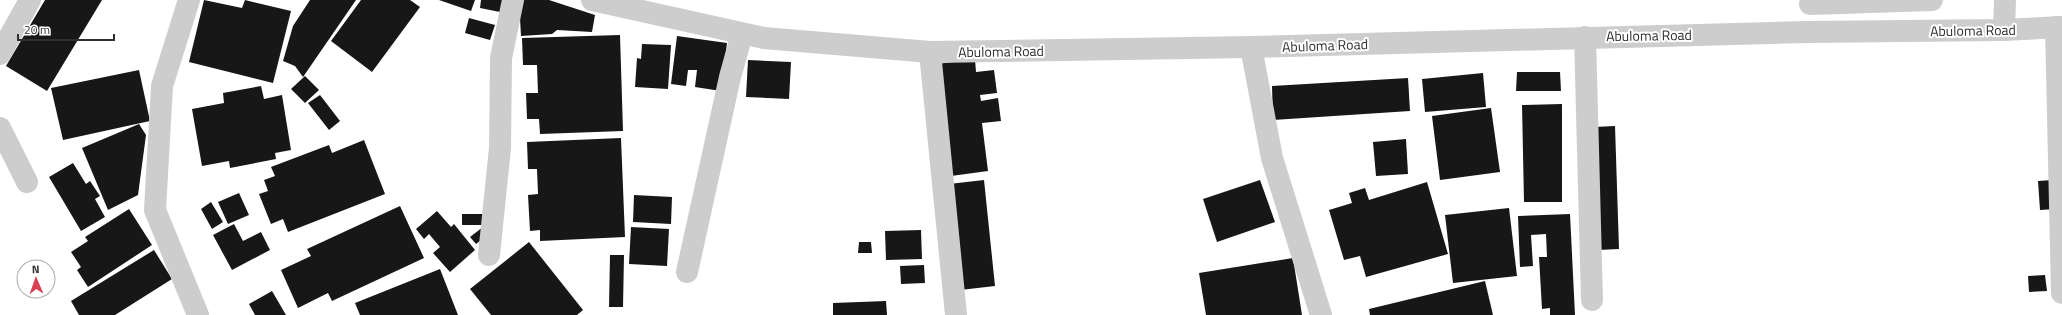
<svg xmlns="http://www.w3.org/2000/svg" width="2062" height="315" font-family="'Titillium Web',sans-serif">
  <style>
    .building { fill: #171717 }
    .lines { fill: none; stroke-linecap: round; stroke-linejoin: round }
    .minor { stroke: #cdcdcd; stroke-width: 22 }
    .labels { text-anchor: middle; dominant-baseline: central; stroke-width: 4; stroke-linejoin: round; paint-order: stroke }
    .street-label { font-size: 14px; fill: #303030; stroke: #fff }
  </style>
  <rect width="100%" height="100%" fill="#fff"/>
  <g class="building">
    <path d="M45,0h57l-55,91 -41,-25z"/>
    <path d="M204,0l38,8 3,-8 46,11 -18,72 -84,-21z"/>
    <path d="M310,0h46l-53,77 -8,-11 -12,-5 10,-35z"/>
    <path d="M361,0h49l10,7 -48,65 -41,-31z"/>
    <path d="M439,0h36l-4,11z"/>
    <path d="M481,0h22l-3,12 -20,-4z"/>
    <path d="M519,0h30l46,15 -3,17 -35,-2 -5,4 -31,2z"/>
    <path d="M469,18l26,7 -5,15 -25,-7z"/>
    <path d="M620,35l3,96 -83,3 -1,-15h-12l-1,-26h12l-1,-28h-14l-1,-27z"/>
    <path d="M677,36l50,7 -6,48 -26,-4 2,-17h-9l-2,16 -15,-2z"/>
    <path d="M642,44l29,1 -3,44 -33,-2 2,-29 4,1z"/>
    <path d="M975,59l1,13 18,-2 3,23 -17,2 1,6 17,-3 3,23 -19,2 6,48 -37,5 -14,-112z"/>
    <path d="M748,60l43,2 -2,37 -43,-2z"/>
    <path d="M139,70l11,51 -87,19 -12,-52z"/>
    <path d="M1517,72h43l1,19h-45z"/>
    <path d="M1483,73l3,34 -61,5 -3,-33z"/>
    <path d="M305,76l14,14 -14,13 -14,-14z"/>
    <path d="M1408,78l2,33 -137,9 -1,-34z"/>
    <path d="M261,86l3,13 18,-4 9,55 -16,3 1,6 -46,9 -1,-7 -27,5 -10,-57 32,-6 -1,-10z"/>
    <path d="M320,95l20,26 -11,9 -21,-27z"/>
    <path d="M1562,104v98h-38l-2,-97z"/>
    <path d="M1491,108l9,64 -60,8 -8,-64z"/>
    <path d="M139,124l7,11 -8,60 -30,15 -26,-62z"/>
    <path d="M1615,126l4,123 -21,1 -4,-123z"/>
    <path d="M621,138l4,99 -85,4v-11l-10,1 -2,-36 10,-1 -1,-25h-9l-1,-27z"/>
    <path d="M1406,139l2,35 -32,2 -3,-34z"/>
    <path d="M364,140l21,54 -97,38 -5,-13 -12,5 -12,-30 9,-3 -4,-11 11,-4 -4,-9 58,-22 3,8z"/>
    <path d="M73,163l13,21 4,-3 10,15 -5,3 10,18 -24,14 -32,-54z"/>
    <path d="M984,180l11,106 -35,4 -11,-106z"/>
    <path d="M1260,180l15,42 -58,20 -14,-43z"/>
    <path d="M2053,180l3,29 -16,1 -2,-29z"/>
    <path d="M1427,182l21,72 -82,23 -6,-21 -16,4 -15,-50 23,-7 -3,-10 16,-5 4,12z"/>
    <path d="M239,193l10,22 -21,9 -10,-22z"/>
    <path d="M634,195l38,2 -1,27 -38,-2z"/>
    <path d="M211,202l12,20 -11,7 -11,-20z"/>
    <path d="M400,206l24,52 -92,43 -4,-8 -30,15 -17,-38 30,-14 -4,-7z"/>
    <path d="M1509,208l8,68 -64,7 -8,-68z"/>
    <path d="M129,209l23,36 -64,42 -11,-17 4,-3 -10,-15 17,-11 -3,-4z"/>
    <path d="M437,211l14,16 3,-3 21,26 -25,22 -17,-19 7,-6 -11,-13 -5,5 -8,-10z"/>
    <rect x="462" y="214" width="25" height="11"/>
    <path d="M1570,214l5,101h-25v-7l-8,1 -3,-52h8l-1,-23 -15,1 2,31 -13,1 -2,-51z"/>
    <path d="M234,224l9,17 18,-9 9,18 -38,20 -19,-35z"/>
    <path d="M483,227l6,7 -13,10 -6,-7z"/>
    <path d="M631,227l38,2 -2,37 -38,-2z"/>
    <path d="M921,230l1,29 -36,1 -1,-29z"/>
    <path d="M529,242l54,68 -6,5h-86l-21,-26z"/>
    <path d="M859,242h12l1,11h-14z"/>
    <path d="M154,250l18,29 -57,36h-36l-8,-14z"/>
    <path d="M610,255h14l-1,52h-14z"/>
    <path d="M1293,258l9,57h-96l-7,-42z"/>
    <path d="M924,265l1,18 -24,1 -1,-18z"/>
    <path d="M440,269l18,46h-98l-5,-12z"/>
    <path d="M2045,275l2,16 -18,1 -1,-16z"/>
    <path d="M1485,281l8,34h-123l-1,-6z"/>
    <path d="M272,291l14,24h-31l-6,-11z"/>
    <path d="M886,301l1,14h-54v-12z"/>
  </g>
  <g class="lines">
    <g class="minor">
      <path d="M189,0l-27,86 -7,124 43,105"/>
      <path d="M592,0l172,38 166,14 321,-5 556,-15 197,-2 58,-3"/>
      <path d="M1810,4l122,-4"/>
      <path d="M2056,27l6,266"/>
      <path d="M2004,30l1,-30"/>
      <path d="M1585,37l7,263"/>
      <path d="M1251,47l21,111 49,157"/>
      <path d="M930,52l26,263"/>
      <path d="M0,54l30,-54"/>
      <path d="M0,128l27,54"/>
      <path d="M489,255l11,-107 1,-90 12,-58"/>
      <path d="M687,272l43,-195 12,-43"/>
    </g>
  </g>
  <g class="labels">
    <g class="street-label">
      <text transform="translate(1973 30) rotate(-1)">Abuloma Road</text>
      <text transform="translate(1649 35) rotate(-1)">Abuloma Road</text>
      <text transform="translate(1325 45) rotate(-2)">Abuloma Road</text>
      <text transform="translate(1001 51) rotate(-1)">Abuloma Road</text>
    </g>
  </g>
  <g transform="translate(36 279) rotate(358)"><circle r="19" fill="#ffffff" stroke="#acacac"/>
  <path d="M0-3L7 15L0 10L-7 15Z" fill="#d94053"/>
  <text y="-6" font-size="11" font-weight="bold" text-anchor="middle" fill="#303030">N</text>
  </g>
  <path d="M18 34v6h96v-6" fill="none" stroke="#303030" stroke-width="2"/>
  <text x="24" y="34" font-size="12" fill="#303030" stroke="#ffffff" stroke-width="3" paint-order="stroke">20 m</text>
</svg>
